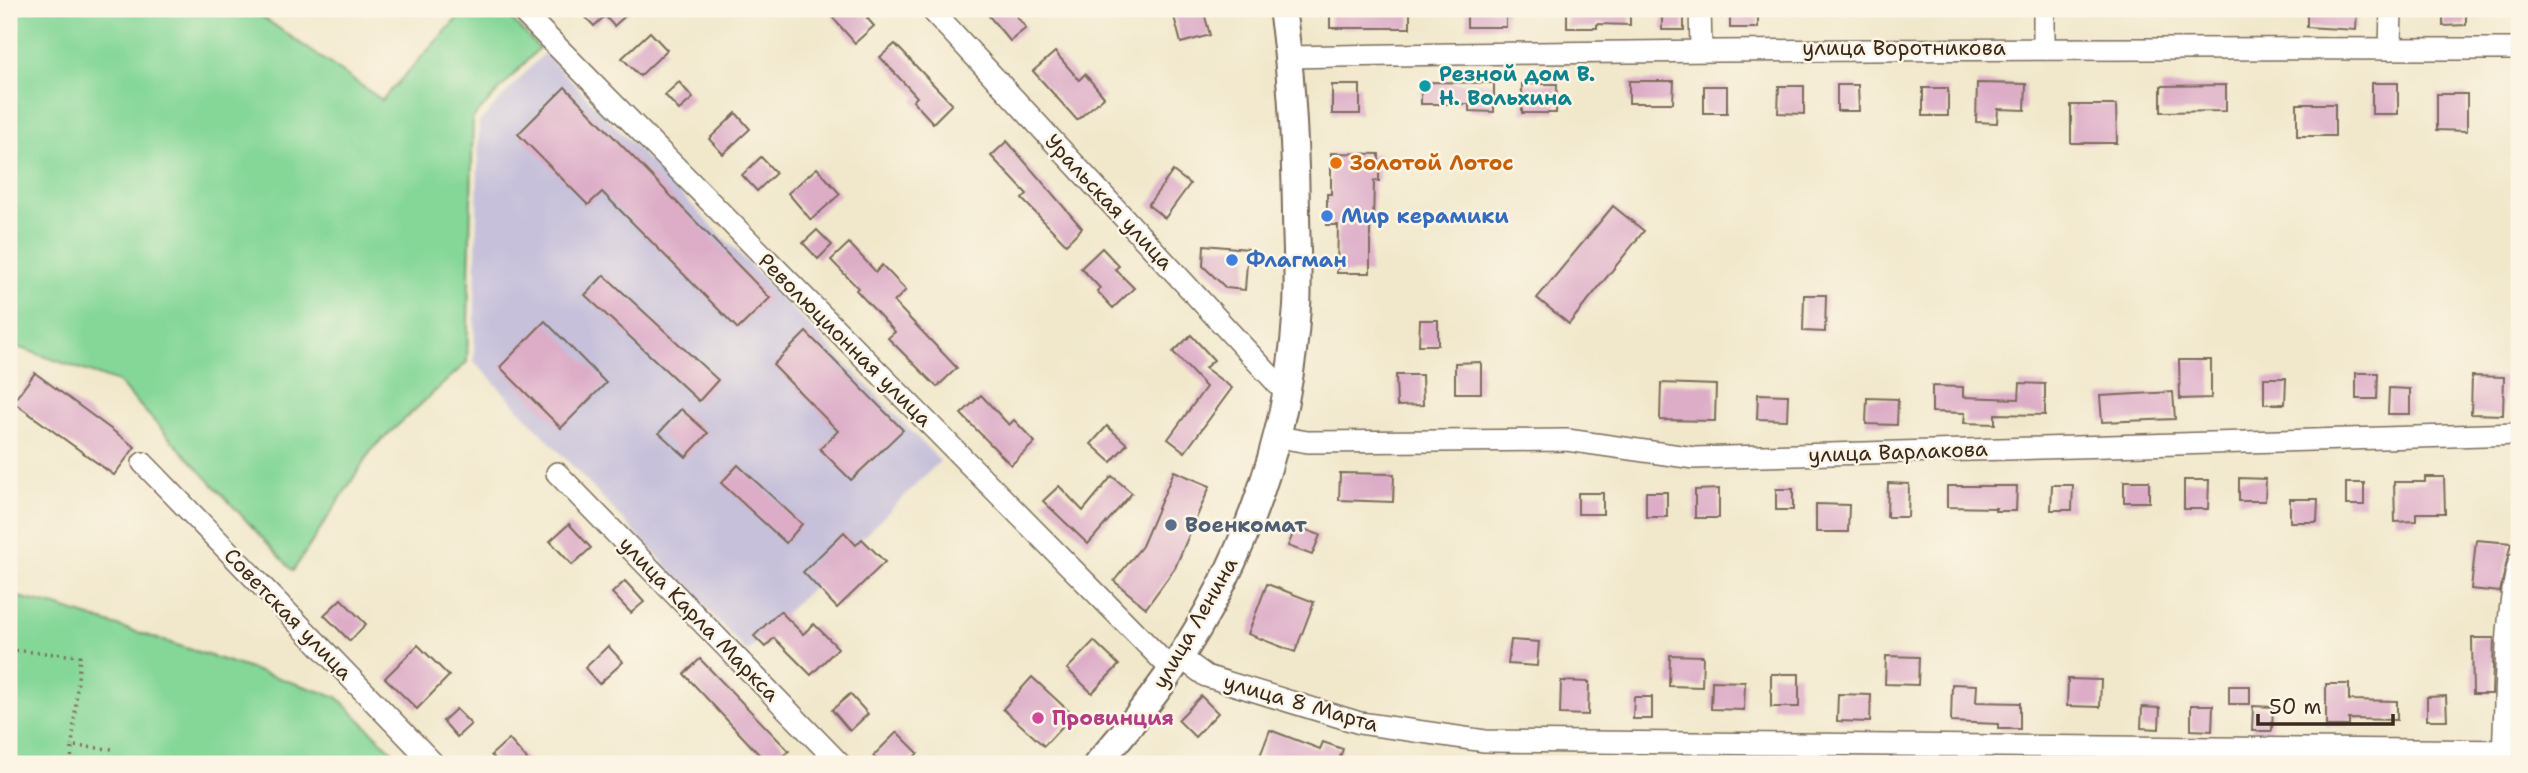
<svg xmlns="http://www.w3.org/2000/svg" width="2528" height="773" font-family="'Shantell Sans',sans-serif">
  <style>
    .industrial { fill: #c6c0da }
    .green { fill: #85d798; stroke: #60805b; stroke-width: 2 }
    .building { fill: #ddadc8 }
    .lines { fill: none; stroke-linecap: round; stroke-linejoin: round }
    .minor-casing { stroke: #7b6c5b; stroke-width: 24 }
    .major-casing { stroke: #7b6c5b; stroke-width: 30 }
    .path { stroke: #7b6c5b; stroke-width: 3.5; stroke-dasharray: 2 5; stroke-linecap: butt }
    .minor { stroke: #fff; stroke-width: 21 }
    .major { stroke: #fff; stroke-width: 26 }
    .culture-dot { fill: #0f9aa8; stroke: #fcf5e5; stroke-width: 2.5 }
    .food-dot { fill: #e8710a; stroke: #fcf5e5; stroke-width: 2.5 }
    .shop-dot { fill: #3f7fe0; stroke: #fcf5e5; stroke-width: 2.5 }
    .service-dot { fill: #5c6f8a; stroke: #fcf5e5; stroke-width: 2.5 }
    .hotel-dot { fill: #d1479c; stroke: #fcf5e5; stroke-width: 2.5 }
    .labels { text-anchor: middle; dominant-baseline: central; stroke-width: 5; stroke-linejoin: round; paint-order: stroke }
    .street-label { font-size: 21px; fill: #3b2a1e; stroke: #fcf5e5 }
    .culture-label { font-size: 21px; font-weight: bold; fill: #0d838f; stroke: #fcf5e5; text-anchor: start }
    .food-label { font-size: 21px; font-weight: bold; fill: #c56008; stroke: #fcf5e5; text-anchor: start }
    .shop-label { font-size: 21px; font-weight: bold; fill: #366cbe; stroke: #fcf5e5; text-anchor: start }
    .service-label { font-size: 21px; font-weight: bold; fill: #4e5e75; stroke: #fcf5e5; text-anchor: start }
    .hotel-label { font-size: 21px; font-weight: bold; fill: #b23c85; stroke: #fcf5e5; text-anchor: start }
  </style>
  <rect width="100%" height="100%" fill="#fcf5e5"/>
  <filter id="ink" filterUnits="userSpaceOnUse"><feTurbulence type="fractalNoise" baseFrequency=".0143" numOctaves="2"/><feDisplacementMap in="SourceGraphic" scale="14" xChannelSelector="R" yChannelSelector="G"/><feConvolveMatrix kernelMatrix="1 2 1 2 8 2 1 2 1" color-interpolation-filters="sRGB"/></filter>
  <filter id="wash" filterUnits="userSpaceOnUse"><feTurbulence type="fractalNoise" baseFrequency=".00686" numOctaves="4" result="noise"/><feDisplacementMap in="SourceGraphic" scale="28" xChannelSelector="R" yChannelSelector="G"/><feGaussianBlur stdDeviation="1.57" result="paint"/><feColorMatrix in="noise" values="0 0 0 0 0 0 0 0 0 0 0 0 0 0 0 0 0 1.4 0 .05"/><feComposite in="paint" operator="in"/></filter>
  <g filter="url(#wash)">
    <rect width="100%" height="100%" fill="#f1e8cc"/>
    <path class="industrial" d="M544,53l396,408 -193,191 -273,-291 5,-239z"/>
    <g class="green">
      <path d="M9,9h242l131,91 84,-91h35l38,39 -66,70 -6,244 -94,86 -80,123 -175,-189 -109,-38z"/>
      <path d="M9,595l47,11 281,91 68,67h-396z"/>
    </g>
    <g id="blocks">
      <g class="building">
        <path d="M578,9h55l-19,17 -9,-10 -11,10z"/>
        <path d="M843,9h35l-11,9 7,8 -19,17 -22,-25z"/>
        <path d="M983,9h28l15,19 -16,13z"/>
        <path d="M1172,9h31l7,26 -29,8z"/>
        <rect x="1330" y="9" width="80" height="19"/>
        <rect x="1467" y="9" width="39" height="18"/>
        <path d="M1567,9h63v16l-33,-1v4h-30z"/>
        <rect x="1662" y="9" width="22" height="21"/>
        <rect x="1730" y="9" width="28" height="19"/>
        <path d="M2307,9h50l-1,21 -49,-3z"/>
        <path d="M2443,9h23v16l-23,1z"/>
        <path d="M650,32l17,18 -27,26 -18,-18z"/>
        <path d="M895,44l57,60 -19,19 -20,-22 4,-4 -37,-40z"/>
        <path d="M1055,52l24,28 6,-6 19,23 -27,23 -44,-49z"/>
        <path d="M1629,81h45l-1,22h-44z"/>
        <path d="M679,82l14,16 -14,12 -14,-15z"/>
        <path d="M1421,82l73,1v29l-25,-1v-7h-48z"/>
        <path d="M1977,83l49,1 -1,26 -27,-1 -1,14 -21,-1z"/>
        <rect x="2372" y="83" width="26" height="31"/>
        <path d="M1522,84h35l-1,29h-34z"/>
        <rect x="1332" y="85" width="28" height="29"/>
        <path d="M1837,85h21l1,26h-22z"/>
        <path d="M2226,85v26l-65,1v-26z"/>
        <rect x="1704" y="86" width="23" height="27"/>
        <path d="M1779,86h25v28l-26,-1z"/>
        <path d="M565,87l205,211 -32,31 -136,-137 -14,13 -70,-71z"/>
        <rect x="1923" y="88" width="25" height="28"/>
        <path d="M2437,94h30v37l-30,-1z"/>
        <rect x="2297" y="104" width="38" height="32"/>
        <path d="M2071,105h45l1,38h-46z"/>
        <path d="M736,113l14,16 -27,25 -14,-15z"/>
        <path d="M1007,141l75,87 -16,16 -44,-45 5,-5 -36,-38z"/>
        <path d="M1331,153l48,1v27h-5l-1,44h-3v48h-33l1,-48h-11v-31h4z"/>
        <path d="M761,157l15,16 -19,18 -15,-16z"/>
        <path d="M817,168l23,26 -29,26 -23,-27z"/>
        <path d="M1173,171l17,13 -25,34 -17,-13z"/>
        <path d="M1613,206l31,25 -75,93 -32,-26z"/>
        <path d="M817,230l15,15 -14,14 -15,-16z"/>
        <path d="M849,243l27,29 6,-7 24,25 -12,12 63,66 -20,19 -49,-49 7,-6 -39,-42 2,-2 -27,-28z"/>
        <path d="M1204,245l44,4 -3,41 -19,-2 -23,-22z"/>
        <path d="M1102,248l17,18 -4,3 19,19 -21,20 -16,-17 3,-3 -19,-20z"/>
        <path d="M604,275l114,105 -19,21 -114,-106z"/>
        <path d="M1804,295h22l-1,37 -22,-1z"/>
        <path d="M1420,320h18v25h-19z"/>
        <path d="M545,321l61,62 -45,45 -61,-61z"/>
        <path d="M806,332l97,98 -52,50 -31,-31 18,-18 -65,-66z"/>
        <path d="M1191,335l23,25 -9,8 27,20 -47,64 -17,-13 38,-52 -33,-35z"/>
        <path d="M2179,360h32v38l-31,1z"/>
        <path d="M1481,362v31h-26v-30z"/>
        <path d="M35,373l100,74 -21,28 -101,-73z"/>
        <path d="M2356,373h22l-1,26h-21z"/>
        <path d="M1396,375h26l1,30 -26,1z"/>
        <path d="M2472,376l32,1 -1,38 -32,-1z"/>
        <path d="M2264,378h22l-1,26h-21z"/>
        <path d="M1661,383l55,2 -1,36 -55,-1z"/>
        <path d="M2020,383l25,1v31l-50,-1v10l-31,-1 1,-10 -33,-1v-26l31,1v10l56,2z"/>
        <path d="M2389,388l21,1v25h-22z"/>
        <path d="M2173,392l2,27 -73,3 -2,-26z"/>
        <path d="M1758,394l30,1 -1,25 -30,-1z"/>
        <path d="M981,395l28,30 5,-5 21,22 -24,23 -50,-51z"/>
        <path d="M1867,398l31,1 -1,26 -31,-1z"/>
        <path d="M681,409l27,24 -22,24 -27,-24z"/>
        <path d="M1107,426l20,18 -16,18 -20,-18z"/>
        <path d="M738,465l64,59 -16,19 -65,-60z"/>
        <path d="M1174,471l36,15 -35,82 -29,40 -32,-27 28,-35z"/>
        <path d="M1340,473l54,1 -1,28 -54,-2z"/>
        <path d="M1112,476l20,17 -44,51 -45,-43 16,-15 24,25z"/>
        <path d="M2425,477h19l1,36h-29v8l-21,1 -1,-40h31z"/>
        <path d="M2239,478l27,1 -1,22h-26z"/>
        <path d="M2184,480h25l-1,29h-24z"/>
        <rect x="2124" y="481" width="25" height="21"/>
        <path d="M1888,483l21,1 -1,33h-21z"/>
        <rect x="2346" y="483" width="18" height="22"/>
        <path d="M2052,485h21l-1,25h-21z"/>
        <path d="M1947,486h70l-1,25h-21l1,-3 -49,-1z"/>
        <path d="M1719,489v29h-24v-28z"/>
        <rect x="1776" y="489" width="17" height="21"/>
        <rect x="1646" y="492" width="21" height="25"/>
        <rect x="1578" y="493" width="25" height="21"/>
        <path d="M2290,499h28l-1,23h-27z"/>
        <path d="M1816,504l33,1 -1,27h-32z"/>
        <path d="M569,524l22,24 -19,17 -22,-24z"/>
        <path d="M1296,526l24,9 -8,20 -24,-9z"/>
        <path d="M844,532l12,13 6,-6 23,23 -48,46 -34,-36z"/>
        <path d="M2476,540l35,3 -11,49 -29,-3z"/>
        <path d="M625,581l19,21 -13,11 -19,-20z"/>
        <path d="M1267,584l47,18 -19,50 -47,-18z"/>
        <path d="M341,599l25,25 -16,17 -26,-26z"/>
        <path d="M780,611l23,23 11,-10 24,24 -27,27 -37,-37 -9,9 -11,-11z"/>
        <path d="M2472,638h22l-2,56h-19z"/>
        <path d="M1511,640l28,2 -2,24 -29,-2z"/>
        <path d="M1094,641l25,24 -27,28 -25,-24z"/>
        <path d="M418,645l31,31 -32,33 -32,-31z"/>
        <path d="M608,646l15,16 -24,22 -14,-16z"/>
        <path d="M1670,655l33,1 -1,31 -33,-1z"/>
        <path d="M1886,656l33,1 -1,28 -33,-1z"/>
        <path d="M700,659l89,92 -15,13h-6l-84,-90z"/>
        <rect x="1771" y="674" width="28" height="33"/>
        <path d="M1032,677l41,38 -29,31 -41,-37z"/>
        <path d="M2068,679l33,1 -1,27 -33,-1z"/>
        <path d="M1561,681l28,1 -1,33 -28,-1z"/>
        <path d="M1712,681l33,1 -1,28 -33,-1z"/>
        <path d="M1952,684l25,1 -1,17 44,1v26h-22v-5l-47,-2z"/>
        <path d="M2326,684h23v16l48,1v19l-48,-1v7h-23z"/>
        <rect x="2229" y="686" width="21" height="18"/>
        <path d="M850,694l18,20 -18,17 -18,-21z"/>
        <path d="M1838,694l33,1 -1,27 -33,-1z"/>
        <path d="M1201,696l17,17 -23,24 -17,-17z"/>
        <path d="M2446,696l1,24h-20v-23z"/>
        <path d="M1634,697h18v22h-19z"/>
        <path d="M2191,705h22l-1,26 -21,-1z"/>
        <path d="M2253,706l20,1 -1,24h-20z"/>
        <path d="M2142,707l18,1 -1,21 -18,-1z"/>
        <path d="M456,709l15,15 -14,13 -14,-16z"/>
        <path d="M1270,730l50,19 3,-7 20,7 -3,8 17,7h-75l-22,-8z"/>
        <path d="M897,732l21,21 -11,11h-25l-9,-8z"/>
        <path d="M509,739l22,25h-32l-8,-9z"/>
      </g>
    </g>
  </g>
  <g filter="url(#ink)">
    <use href="#blocks" fill-opacity="0" stroke="#7b6c5b" stroke-width="2"/>
    <g class="lines">
      <g class="minor-casing">
        <g id="minor">
          <path d="M520,9l652,661"/>
          <path d="M931,9l356,385"/>
          <path d="M1700,9l1,40"/>
          <path d="M2044,9v38"/>
          <path d="M2390,49l1,-40"/>
          <path d="M1290,57c410,-8 819,-9 1229,-8"/>
          <path d="M1278,437l30,5 259,-2 127,18 825,-24"/>
          <path d="M143,463l291,301"/>
          <path d="M557,473l283,291"/>
          <path d="M1180,657l26,19 154,47 125,18 1034,10"/>
          <path d="M2503,752c4,-64 0,-128 16,-190"/>
        </g>
      </g>
      <g class="major-casing">
        <path id="major" d="M1097,764c27,-31 53,-62 76,-96 72,-107 117,-234 124,-362 2,-32 -1,-64 -1,-96 -1,-67 -4,-135 -14,-201"/>
      </g>
      <g class="path">
        <path d="M9,650l71,6 -8,90"/>
        <path d="M71,764l1,-18 41,3"/>
      </g>
      <use href="#minor" class="minor"/>
      <use href="#major" class="major"/>
    </g>
  </g>
  <circle class="culture-dot" cx="1425" cy="86" r="7"/>
  <circle class="food-dot" cx="1336" cy="163" r="7"/>
  <g class="shop-dot">
    <circle cx="1327" cy="216" r="7"/>
    <circle cx="1232" cy="260" r="7"/>
  </g>
  <circle class="service-dot" cx="1171" cy="525" r="7"/>
  <circle class="hotel-dot" cx="1038" cy="718" r="7"/>
  <g class="labels">
    <g class="street-label">
      <text x="1904" y="48">улица Воротникова</text>
      <text transform="translate(1109 202) rotate(47)">Уральская улица</text>
      <text transform="translate(845 340) rotate(45)">Революционная улица</text>
      <text transform="translate(1898 452) rotate(-2)">улица Варлакова</text>
      <text transform="translate(288 614) rotate(46)">Советская улица</text>
      <text transform="translate(699 619) rotate(46)">улица Карла Маркса</text>
      <text transform="translate(1195 623) rotate(-60)">улица Ленина</text>
      <text transform="translate(1301 703) rotate(16)">улица 8 Марта</text>
    </g>
    <g class="culture-label">
      <text x="1439" y="74">Резной дом В.<tspan x="1439" dy="24">Н. Вольхина</tspan></text>
    </g>
    <g class="food-label">
      <text x="1350" y="163">Золотой Лотос</text>
    </g>
    <g class="shop-label">
      <text x="1341" y="216">Мир керамики</text>
      <text x="1246" y="260">Флагман</text>
    </g>
    <g class="service-label">
      <text x="1185" y="525">Военкомат</text>
    </g>
    <g class="hotel-label">
      <text x="1052" y="718">Провинция</text>
    </g>
  </g>
  <rect width="2528" height="773" fill="none" stroke="#fcf5e5" stroke-width="35"/>
  <path d="M2258 714v10h135v-10" fill="none" stroke="#3b2a1e" stroke-width="3.5"/>
  <text x="2269" y="714" font-size="21" fill="#3b2a1e" stroke="#fcf5e5" stroke-width="5" paint-order="stroke">50 m</text>
</svg>
